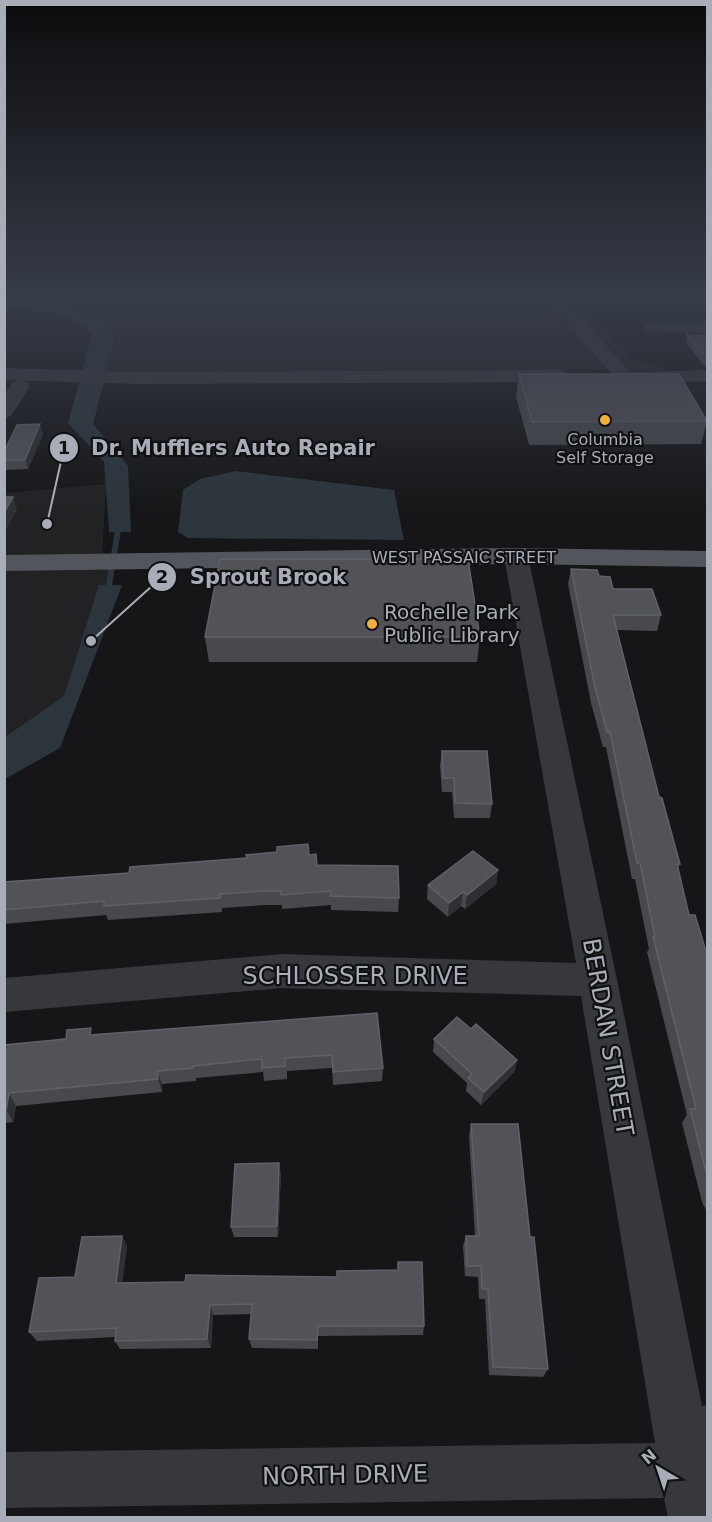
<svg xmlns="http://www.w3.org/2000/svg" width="712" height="1522" font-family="'DejaVu Sans',sans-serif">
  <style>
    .built { fill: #222225 }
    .water { fill: #2c353c }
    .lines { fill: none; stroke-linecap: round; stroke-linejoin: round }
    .stream { fill: #2c353c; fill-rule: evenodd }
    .minor { fill: #37383d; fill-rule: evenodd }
    .major { fill: #53555c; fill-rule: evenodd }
    .wall { fill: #47494d }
    .shaded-wall { fill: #2f3033 }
    .building { fill: #525359; stroke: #5f6168; stroke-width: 1.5 }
    .poi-dot { fill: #f2b134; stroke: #111113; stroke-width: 2 }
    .labels { text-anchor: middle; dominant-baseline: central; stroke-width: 4.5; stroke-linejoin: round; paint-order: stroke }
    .far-poi-label { font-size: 16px; fill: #a8adb8; stroke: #111113 }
    .far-street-label { font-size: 16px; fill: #a8adb8; stroke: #111113 }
    .poi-label { font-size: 20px; fill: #a8adb8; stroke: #111113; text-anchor: start }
    .near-street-label { font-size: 24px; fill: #a8adb8; stroke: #111113 }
    .leader { fill: none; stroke: #a8adb8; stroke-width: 2 }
    .callout-dot { fill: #a8adb8; stroke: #111113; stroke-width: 2 }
    .mark-label { font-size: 18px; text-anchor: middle; font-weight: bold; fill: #111 }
    .callout-label { font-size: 21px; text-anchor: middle; font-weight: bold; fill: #a8adb8; stroke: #111113; stroke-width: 4.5; stroke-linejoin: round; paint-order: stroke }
  </style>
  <rect width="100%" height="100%" fill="#161618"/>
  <g class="built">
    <path d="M20,300h556l55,59 39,11 -467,4 -96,-3 8,-32 -20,-23 -24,-8z"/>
    <path d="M106,484l-4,77h11l-4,24 -45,111 -59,41v-244z"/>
  </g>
  <g class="water">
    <path d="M4,300c38,0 76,7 108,26l3,13 -22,85 35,42 3,66h-22l-5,-70 -36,-39 24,-88c-19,-25 -58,-25 -87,-30z"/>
    <path d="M236,471l158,19 10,50 -216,-2 -10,-6 5,-42 17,-11z"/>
    <path d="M99,585h23l-62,163 -55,31v-42l59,-41z"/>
  </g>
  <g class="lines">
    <path class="stream" d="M119,522l3,2 -10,61 -3,2 -3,-2 10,-61z"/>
    <g class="minor">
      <path d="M101,300h102c-9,11 -93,11 -102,0z"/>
      <path d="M547,300h17l66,72 78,-2v12l-91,-2z"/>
      <path d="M652,323h56v10l-62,-1 -3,-4 3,-4z"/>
      <path d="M4,368l133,4 423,-2 7,2 2,4 -2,4 -7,2 -423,2 -133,-4z"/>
      <path d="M20,380l7,2 3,4 -19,30 -7,2v-23l9,-13z"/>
      <path d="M516,549l9,2 3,5 89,424 85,426 6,-1v113h-40l-4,-20 -660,10v-56l651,-9 -74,-447 -299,-8 -278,24v-34l278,-24 294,9 -72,-407 3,-5z"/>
    </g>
    <path class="major" d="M516,548l192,3v16l-192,-3 -512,7v-16z"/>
  </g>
  <g class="wall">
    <path d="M687,335h21v33h-2l-20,-25z"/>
    <path d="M519,374l188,47 -6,23 -172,1 -13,-49z"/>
    <path d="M43,434l-15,35 -24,1v-18z"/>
    <path d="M571,569l28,7 14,13 48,26 -4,16 -40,-1 42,167 21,67 -2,5 11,46 19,43v256l-6,-12 -20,-79 5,-8 -40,-163 2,-3 -14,-70h-3l-26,-132h-3l-12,-44 -23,-119z"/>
    <path d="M205,637h275l-3,25h-268z"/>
    <path d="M442,751l50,53 -2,14h-36l-2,-26h-10l-2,-27z"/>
    <path d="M309,855l8,10 82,33 -1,14 -67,-2v-5l-49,4v-4h-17l-43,3v4l-114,8 -2,-5 -102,9v-42l125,-9z"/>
    <path d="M498,870l-2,14 -31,25 -4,-3 -13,11 -21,-18 1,-14z"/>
    <path d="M377,1013l6,55 -1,13 -49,4 -1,-17 -45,3v8l-23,2 -1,-9 -67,6v3l-34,3v8l-146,14 -3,16 -9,1v-78l23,-2 67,-8z"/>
    <path d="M471,1029l46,31 -3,12 -33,33 -15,-14 1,-8 -34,-31 1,-13z"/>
    <path d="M471,1124l59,113 18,132 -5,8 -54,-2 -4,-76h-6l-1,-22 -13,-1 -2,-30 3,-10h9l-6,-100z"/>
    <path d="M281,1174l-3,63h-44l-3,-10z"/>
    <path d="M122,1236l5,10 -5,37 215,-6 60,-7 1,-8 26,64 -1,9 -105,1v13l-66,-1 -3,-9 3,-25 -39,1 -2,33 -91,1 -5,-8v-4l-78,4 -8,-9 46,-55z"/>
  </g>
  <g class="shaded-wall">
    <path d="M40,424l3,10 -15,35 -3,-9z"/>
    <path d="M13,497l4,13 -13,24v-21z"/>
    <path d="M498,870l-2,14 -31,25 2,-14z"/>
    <path d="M463,892l-2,14 -13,11 1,-14z"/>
    <path d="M517,1060l-3,12 -33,33 3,-13z"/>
    <path d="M158,1071l4,13v8l-4,-13z"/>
    <path d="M9,1093l7,13 -3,16 -7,-12z"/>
    <path d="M279,1163l2,11 -3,63 -1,-11z"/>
    <path d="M122,1236l5,10 -6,47 -5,-10z"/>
    <path d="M210,1305l3,10 -2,33 -4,-9z"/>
  </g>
  <g class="building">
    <path d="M687,335h21v25z"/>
    <path d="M519,374h160l28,47 -175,1z"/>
    <path d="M40,424l-15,36h-21v-8l13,-27z"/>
    <path d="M4,497h9l-9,16z"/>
    <path d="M220,559h248l12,78h-275z"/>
    <path d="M571,569l26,1 2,6 11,1 3,12h39l9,26h-48l46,182 3,1 18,66h-3l12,51h6l13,43v221l-18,-70h6l-43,-172h2l-15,-74h-3l-27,-131h-3l-12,-45z"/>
    <path d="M442,751h45l5,53 -37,-1 -1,-25h-11z"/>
    <path d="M308,844l1,11 7,-1 1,11 81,1 1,32 -69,-2 1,-5 -50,4v-4h-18l-43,3v4l-116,8v-5l-100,9v-28l125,-9 1,-6 117,-9 -1,-3 31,-3v-5z"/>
    <path d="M473,851l25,19 -31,25 -4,-3 -14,11 -21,-18z"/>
    <path d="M377,1013l6,55 -50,4 -1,-17 -47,3v8l-23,2v-9l-69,7v2l-35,3v8l-149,14 -3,17h-2v-65l62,-6 1,-9 24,-2 -1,7z"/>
    <path d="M457,1017l14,12 5,-5 41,36 -33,32 -16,-14 4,-4 -38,-35z"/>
    <path d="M471,1124h47l12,113h4l14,132 -55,-2 -5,-78h-6l-1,-23h-14l-1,-30h13z"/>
    <path d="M279,1163l-2,63 -46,1 4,-63z"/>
    <path d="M122,1236l-6,47 69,-1 1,-7 151,2v-6l61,-1v-8h24l2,64h-106l-1,14 -68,-1 3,-35 -42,1 -3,34 -92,2 1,-13 -87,4 10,-54 36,-1 7,-40z"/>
  </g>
  <linearGradient id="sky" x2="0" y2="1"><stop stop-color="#0c0c0d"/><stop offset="0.58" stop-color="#363c48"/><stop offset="1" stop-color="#363c48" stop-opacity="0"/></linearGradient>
  <rect width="712" height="513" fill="url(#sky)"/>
  <g class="poi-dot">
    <circle cx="605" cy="420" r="6"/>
    <circle cx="372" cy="624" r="6"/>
  </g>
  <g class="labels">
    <g class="far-poi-label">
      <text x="605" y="439">Columbia<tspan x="605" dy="18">Self Storage</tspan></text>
    </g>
    <g class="far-street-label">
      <text x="464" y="557">WEST PASSAIC STREET</text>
    </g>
    <g class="poi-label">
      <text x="384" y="612">Rochelle Park<tspan x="384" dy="23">Public Library</tspan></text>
    </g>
    <g class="near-street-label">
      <text x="355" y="976">SCHLOSSER DRIVE</text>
      <text transform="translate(608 1037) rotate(80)">BERDAN STREET</text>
      <text transform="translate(345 1475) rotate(-1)">NORTH DRIVE</text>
    </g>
  </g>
  <path class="leader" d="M47 524L64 448M91 641L162 577"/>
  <g class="callout-dot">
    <circle cx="47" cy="524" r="6"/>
    <circle cx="91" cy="641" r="6"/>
    <circle cx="64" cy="448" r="15"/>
    <circle cx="162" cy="577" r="15"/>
  </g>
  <g class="mark-label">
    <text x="64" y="454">1</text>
    <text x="162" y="583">2</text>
  </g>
  <g class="callout-label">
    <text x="233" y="455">Dr. Mufflers Auto Repair</text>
    <text x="268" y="584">Sprout Brook</text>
  </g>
  <rect width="712" height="1522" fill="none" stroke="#a8adb8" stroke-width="12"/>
  <g transform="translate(658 1468) rotate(321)" stroke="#111113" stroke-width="4.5" paint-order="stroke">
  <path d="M0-4.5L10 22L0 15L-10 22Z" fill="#a8adb8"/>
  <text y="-9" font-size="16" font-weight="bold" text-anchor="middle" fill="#a8adb8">N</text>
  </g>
</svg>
